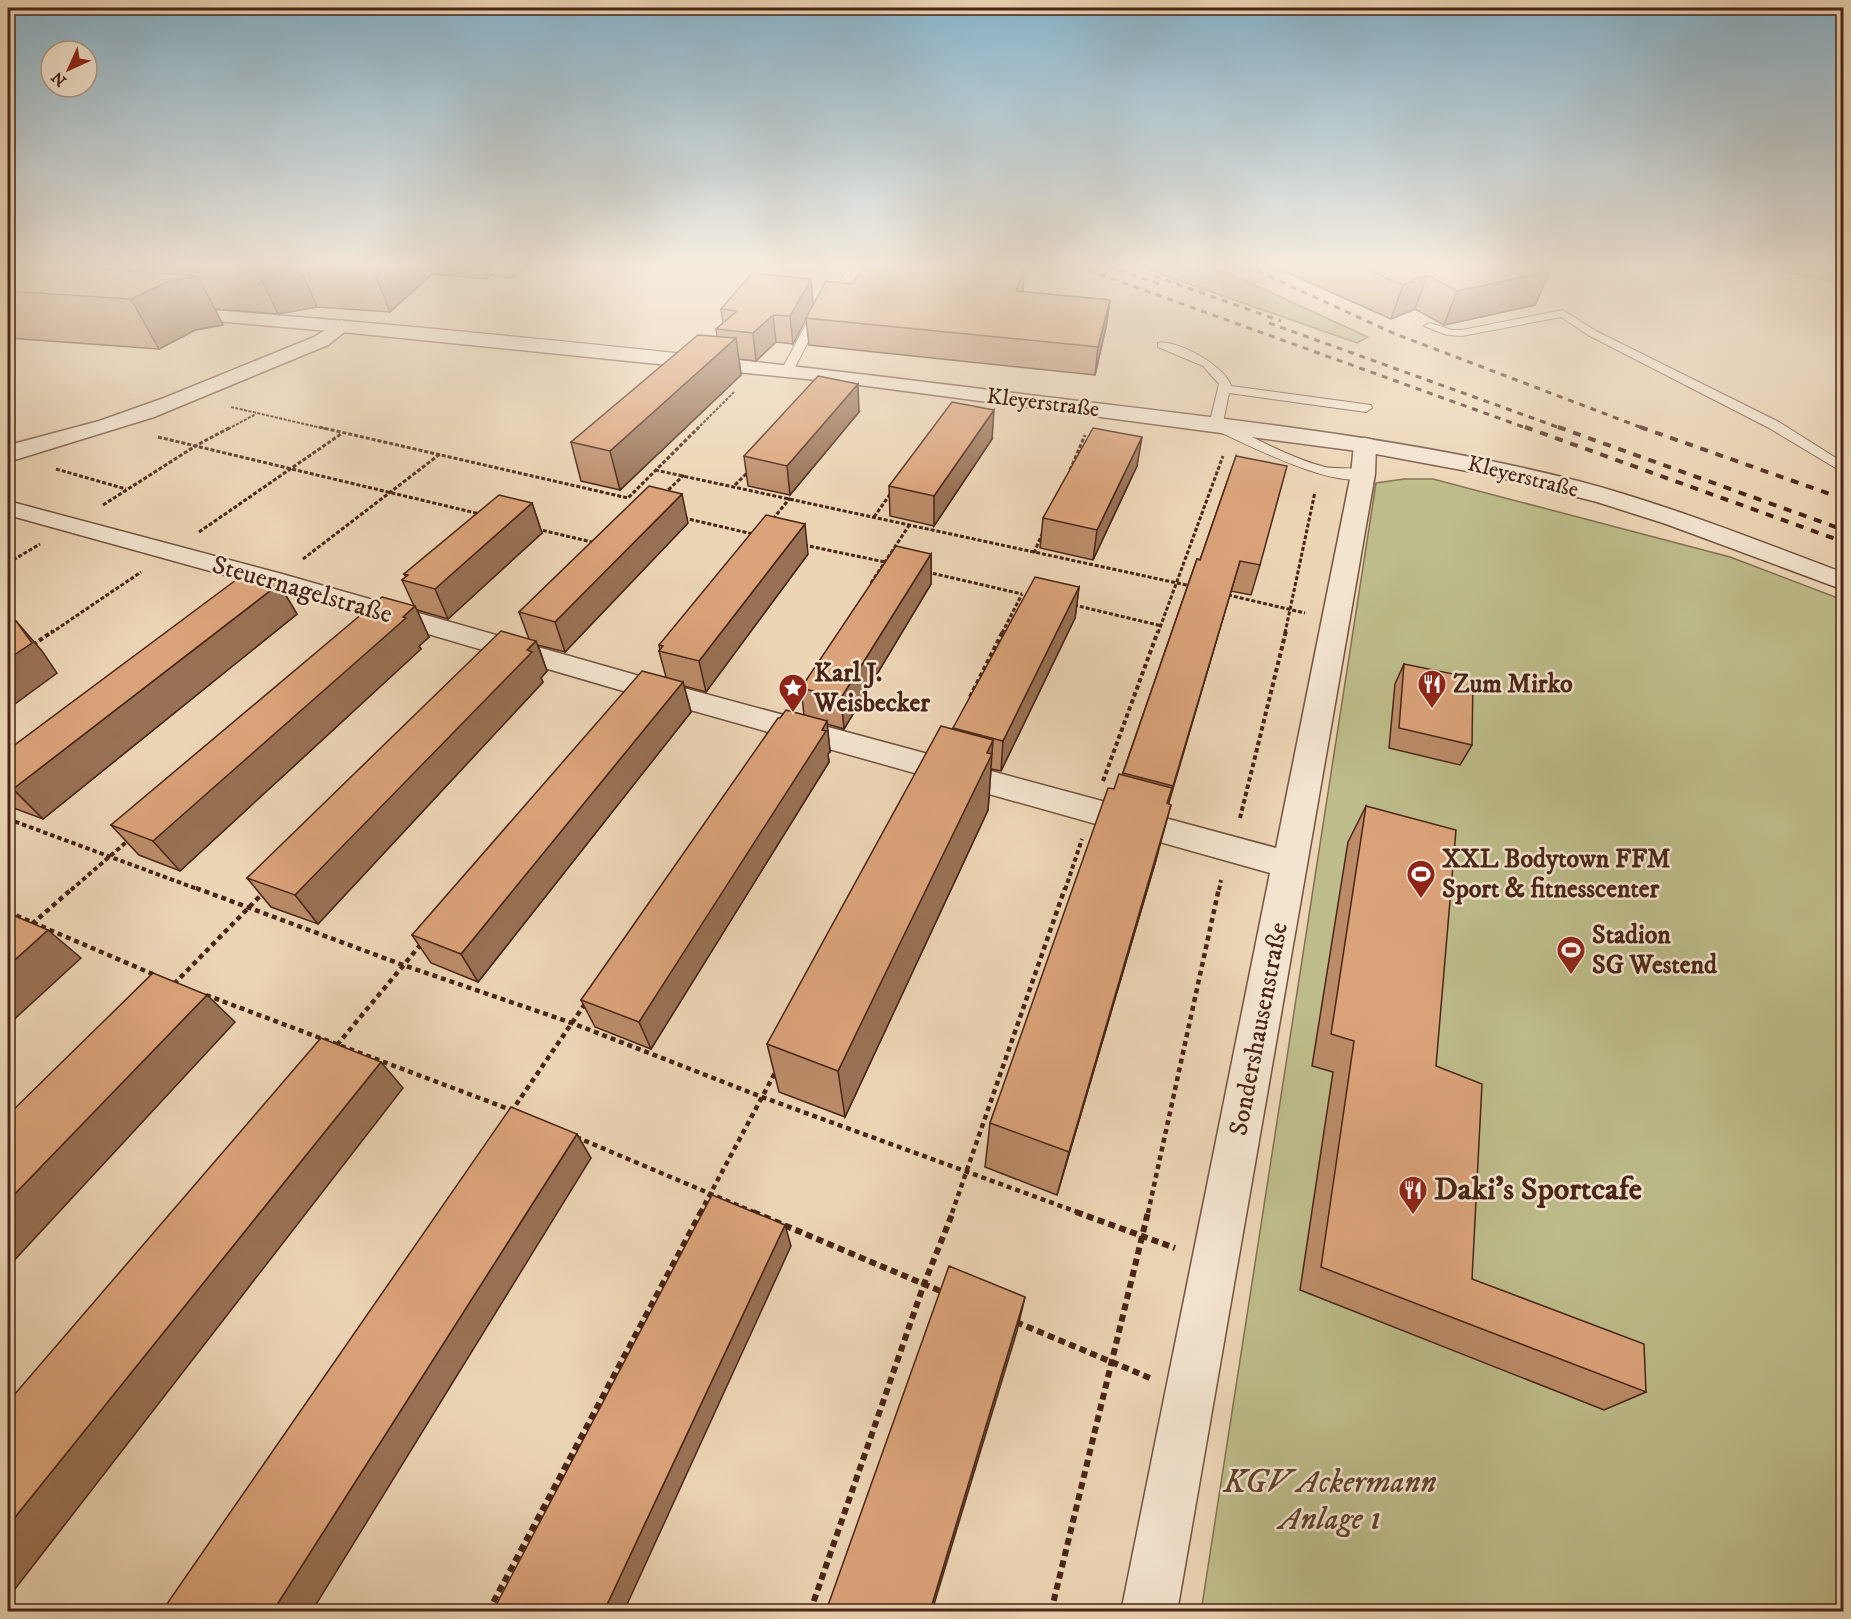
<svg xmlns="http://www.w3.org/2000/svg" width="1851" height="1619" font-family="'IM FELL DW Pica',serif">
  <style>
    .green { fill: #bdbc8a; stroke: #837050; stroke-width: 1.5 }
    .lines { fill: none; stroke-linecap: round; stroke-linejoin: round }
    .service-casing { stroke: #72513e; stroke-width: 2 }
    .minor-casing { stroke: #72513e; stroke-width: 3 }
    .tertiary-casing { stroke: #72513e; stroke-width: 3 }
    .path-far4 { stroke: #492516; stroke-width: 2; stroke-dasharray: 3 1.5; stroke-linecap: butt }
    .path-far3 { stroke: #492516; stroke-width: 3; stroke-dasharray: 4 2; stroke-linecap: butt }
    .path-far2 { stroke: #492516; stroke-width: 4; stroke-dasharray: 4.5 3; stroke-linecap: butt }
    .path-far1 { stroke: #492516; stroke-width: 4.5; stroke-dasharray: 5 4; stroke-linecap: butt }
    .path { stroke: #492516; stroke-width: 6; stroke-dasharray: 7 4.5; stroke-linecap: butt }
    .service { fill: #f3e4cf; fill-rule: evenodd }
    .minor { fill: #f3e4cf; fill-rule: evenodd }
    .tertiary { fill: #f3e4cf; fill-rule: evenodd }
    .rail-far1 { stroke: #492516; stroke-width: 3; stroke-dasharray: 6 6; stroke-linecap: butt }
    .rail { stroke: #492516; stroke-width: 4; stroke-dasharray: 8 8; stroke-linecap: butt }
    .wall { fill: #bc8c69; stroke: #492516; stroke-width: 1.5 }
    .shaded-wall { fill: #997255; stroke: #492516; stroke-width: 1.5 }
    .building { fill: #dba37a; stroke: #492516; stroke-width: 1.5 }
    .labels { text-anchor: middle; dominant-baseline: central; stroke-width: 5; stroke-linejoin: round; paint-order: stroke }
    .far-street-label { font-size: 22px; fill: #492516; stroke: #f3e4cf }
    .street-label { font-size: 26px; fill: #492516; stroke: #f3e4cf }
    .poi-label { font-size: 26px; font-weight: bold; fill: #492516; stroke: #f3e4cf; text-anchor: start }
    .near-poi-label { font-size: 32px; font-weight: bold; fill: #492516; stroke: #f3e4cf; text-anchor: start }
    .near-park-label { font-size: 32px; font-style: italic; fill: #60432d; stroke: #f3e4cf }
  </style>
  <rect width="100%" height="100%" fill="#ecd5b5"/>
  <filter id="stains"><feTurbulence type="fractalNoise" baseFrequency=".00333" numOctaves="4"/><feColorMatrix values="0 0 0 0 .2 0 0 0 0 .09 0 0 0 0 .02 0 0 0 .5 -.17"/></filter>
  <radialGradient id="worn" r=".72"><stop offset=".6" stop-color="#630" stop-opacity="0"/><stop offset="1" stop-color="#630" stop-opacity=".3"/></radialGradient>
  <g class="green">
    <path d="M1138,266h75l155,71 -11,6z"/>
    <path d="M1759,266h84v18z"/>
    <path d="M1404,479h29l297,78 113,43v1011l-642,1 175,-1129z"/>
  </g>
  <g class="lines">
    <g class="service-casing">
      <g id="service">
        <path d="M837,266h10l-54,105 -10,3 -2,-3z"/>
        <path d="M1563,310l33,21 183,91 65,41v10l-75,-45 -181,-93 -27,-18 -99,19 -15,-1 -23,-9 6,-3 22,7h10z"/>
        <path d="M1158,343c19,-4 68,24 73,43l140,19 1,3 -6,4 -137,-19 -6,30c33,15 67,35 102,44 13,3 36,-2 45,7 -23,23 -132,-34 -159,-46l-2,-3 10,-41 -16,-18 -45,-19z"/>
      </g>
    </g>
    <g class="minor-casing">
      <g id="minor">
        <path d="M342,320l10,6 -24,19 -174,72 -146,45v-15l5,-3 86,-23 65,-23 150,-61z"/>
        <path d="M1365,438l8,2 3,5 -1,29 -198,1138h-56l149,-739 -640,-180 -366,-107 -256,-71v-14l274,73 361,103 633,171 75,-374 3,-29 3,-5z"/>
      </g>
    </g>
    <g class="tertiary-casing">
      <path id="tertiary" d="M175,307c280,22 560,50 839,86 188,24 379,41 564,88 91,24 178,59 266,92v17l-178,-66 -69,-22 -103,-26 -129,-24 -528,-70 -495,-50 -174,-15 -3,-4z"/>
    </g>
    <g class="path-far4">
      <path d="M1840,280h4"/>
      <path d="M231,407l95,22"/>
      <path d="M228,429l28,-15"/>
      <path d="M697,429l37,-37"/>
    </g>
    <g class="path-far3">
      <path d="M319,427l309,71 71,-71"/>
      <path d="M158,437l322,77"/>
      <path d="M56,469l70,20"/>
      <path d="M655,470l536,116"/>
      <path d="M1070,470l15,-35"/>
      <path d="M735,485l14,-14"/>
      <path d="M664,494l20,-19"/>
      <path d="M103,505l94,-60 34,-18"/>
      <path d="M874,517l17,-24"/>
      <path d="M684,518l69,16"/>
      <path d="M773,519l17,-21"/>
      <path d="M537,529l59,14"/>
      <path d="M199,532l142,-98"/>
      <path d="M804,545l81,17"/>
      <path d="M1034,553l8,-19"/>
      <path d="M303,559l137,-105"/>
      <path d="M8,563l32,-19"/>
      <path d="M927,572l95,22"/>
      <path d="M871,583l39,-59"/>
      <path d="M1228,595l77,18"/>
      <path d="M1074,605l88,21"/>
      <path d="M51,633l90,-61"/>
      <path d="M1002,633l20,-39"/>
      <path d="M1158,633l65,-177"/>
      <path d="M1285,633l30,-141"/>
    </g>
    <g class="path-far2">
      <path d="M33,645l20,-14"/>
      <path d="M970,697l33,-66"/>
      <path d="M1103,781l55,-150"/>
      <path d="M1240,818l46,-187"/>
      <path d="M8,819l192,71"/>
      <path d="M71,890l60,-52"/>
      <path d="M1065,890l17,-51"/>
      <path d="M1219,890l2,-10"/>
    </g>
    <g class="path-far1">
      <path d="M196,888l207,77 169,58 190,74 318,116"/>
      <path d="M8,912l147,63"/>
      <path d="M32,924l41,-36"/>
      <path d="M174,984l89,-91"/>
      <path d="M206,995l308,116"/>
      <path d="M337,1045l85,-102"/>
      <path d="M511,1112l76,-111"/>
      <path d="M576,1137l180,76"/>
      <path d="M700,1213l76,-142"/>
      <path d="M952,1213l113,-325"/>
      <path d="M1148,1213l71,-325"/>
    </g>
    <g class="path">
      <path d="M753,1212l192,81"/>
      <path d="M1076,1212l99,36"/>
      <path d="M1016,1322l134,56"/>
      <path d="M488,1612l213,-400"/>
      <path d="M810,1612l114,-328 29,-72"/>
      <path d="M1051,1612l97,-400"/>
    </g>
    <use href="#service" class="service"/>
    <use href="#minor" class="minor"/>
    <use href="#tertiary" class="tertiary"/>
    <g class="rail-far1">
      <path d="M1077,266l452,163"/>
      <path d="M1108,266l54,19"/>
      <path d="M1247,266l146,67 252,96"/>
      <path d="M1154,276l127,45"/>
      <path d="M1269,323l294,106"/>
    </g>
    <g class="rail">
      <path d="M1525,427l319,115"/>
      <path d="M1558,427l286,103"/>
      <path d="M1640,427l204,72"/>
    </g>
  </g>
  <g class="wall">
    <path d="M8,266h520l-14,12 -23,-3 -5,4 -54,-5 -42,38 -73,-5 -39,7 -63,-5 8,16 -28,5 -36,19 -151,-11z"/>
    <path d="M1272,266h266l12,5 -15,34 -91,20 -29,-16 -24,10z"/>
    <path d="M811,279l2,26 39,-21 171,8 87,8 -4,27 -11,48 -286,-30 -3,-27 -13,26 -17,-2 -20,19 -17,-2 2,16 -121,115 -39,-9 -10,-39 146,-106 -1,-7 7,-6 -2,-14z"/>
    <path d="M859,412l-69,83 -42,-9 -4,-30z"/>
    <path d="M992,439l-58,87 -44,-10 -1,-30z"/>
    <path d="M1236,456l24,109 -9,30 -20,-4 -63,213 -12,56 -99,335 -72,-28 5,-44 124,-334 8,-14 75,-216 3,1z"/>
    <path d="M1137,466l-44,94 -53,-12 3,-30z"/>
    <path d="M532,503l10,30 -94,86 -31,-9 12,27 -10,9 2,3 -241,222 -41,-16 -28,-30 303,-219 -12,-26 4,-3 -2,-3z"/>
    <path d="M688,523l-123,129 -27,-7 9,26 -6,7 2,4 -225,242 -47,-17 -24,-29 282,-239 -10,-27z"/>
    <path d="M808,554l-102,138 -22,-6 7,26 -213,270 -47,-19 -19,-28 254,-258 -7,-26 1,-1 -1,-5z"/>
    <path d="M931,554v30l-87,145 -17,-5 3,28 -2,2 1,8 -178,287 -56,-22 -14,-27 223,-285 -3,-27z"/>
    <path d="M279,584l18,30 -254,205 -35,-13v-56z"/>
    <path d="M1079,587l-4,31 -74,153 -10,-2 -3,41 -143,307 -66,-25 -12,-48 186,-314v-2z"/>
    <path d="M1404,664l68,81 -12,20 -71,-17 6,-64z"/>
    <path d="M1366,806l70,260 36,213 174,113 -42,18 -304,-120 33,-218 -21,-6 36,-224z"/>
  </g>
  <g class="shaded-wall">
    <path d="M255,266h44l18,41 -39,7z"/>
    <path d="M372,266h57l3,8 -42,38z"/>
    <path d="M482,266h6l3,9 -5,4z"/>
    <path d="M511,266h17l-14,12z"/>
    <path d="M1024,268l-1,26 -7,-3z"/>
    <path d="M1550,271l-15,34 -91,20 13,-34z"/>
    <path d="M1427,275l-12,34 -24,10 12,-34z"/>
    <path d="M198,276l25,49 -28,5 -36,19 -28,-50 38,-18z"/>
    <path d="M811,279l2,27 -20,38 -3,-28z"/>
    <path d="M1110,300l-4,27 -11,48 3,-28z"/>
    <path d="M773,315l3,27 -20,19 -3,-28z"/>
    <path d="M736,338l5,37 -121,115 -10,-39z"/>
    <path d="M858,384l1,28 -69,83 -3,-29z"/>
    <path d="M994,410l-2,29 -58,87v-30z"/>
    <path d="M1142,437l-5,29 -44,94 4,-30z"/>
    <path d="M682,494l6,29 -123,129 -10,-30z"/>
    <path d="M532,503l10,30 -94,86 -13,-30z"/>
    <path d="M805,524l3,30 -102,138 -7,-31z"/>
    <path d="M931,554v30l-87,145 -3,-31z"/>
    <path d="M1240,561l-9,30 -66,225 8,-30z"/>
    <path d="M279,584l18,30 -254,205 -30,-30z"/>
    <path d="M1079,587l-4,31 -74,153 2,-30z"/>
    <path d="M415,606l14,31 -10,9 2,3 -241,222 -27,-30z"/>
    <path d="M16,621l26,30 15,22 -49,36v-50z"/>
    <path d="M536,641l11,30 -6,7 2,4 -225,242 -23,-29z"/>
    <path d="M683,682l8,30 -213,270 -17,-28z"/>
    <path d="M827,721l3,31 -2,2 1,8 -178,287 -12,-27z"/>
    <path d="M993,740l-5,70 -143,307 -7,-46z"/>
    <path d="M1171,805l-15,55 -99,335 12,-43z"/>
    <path d="M48,930l33,28 -73,67v-59z"/>
    <path d="M207,995l28,27 -227,245v-66z"/>
    <path d="M381,1062l22,26 -395,510v-72z"/>
    <path d="M577,1134l14,24 -279,453h-39z"/>
    <path d="M785,1225l6,21 -167,365h-20z"/>
    <path d="M1025,1297l-8,34 -85,280h-2z"/>
  </g>
  <g class="building">
    <path d="M8,266h44l146,10 -29,5 -38,18 -123,-8z"/>
    <path d="M864,266h134l26,2 -8,23 94,9 -12,47 -292,-29 20,-37 26,3z"/>
    <path d="M1358,266h180l12,5 -93,20 -30,-16 -24,10z"/>
    <path d="M752,273l59,6 -21,37 -17,-1 -20,18 -37,-4 21,-18 -16,-2z"/>
    <path d="M698,335l38,3 -126,113 -39,-9z"/>
    <path d="M818,376l40,8 -71,82 -43,-10z"/>
    <path d="M952,402l42,8 -60,86 -45,-10z"/>
    <path d="M1093,428l49,9 -45,93 -54,-12z"/>
    <path d="M1236,456l51,10 -27,99 -20,-4 -67,225 -50,-13 74,-214 3,1z"/>
    <path d="M649,486l33,8 -127,128 -36,-10z"/>
    <path d="M499,495l33,8 -97,86 -33,-9 6,-5 -4,-1z"/>
    <path d="M766,515l39,9 -106,137 -40,-10 4,-5 -4,-1z"/>
    <path d="M896,546l35,8 -90,144 -40,-10z"/>
    <path d="M244,574l35,10 -266,205 -5,-2v-37z"/>
    <path d="M1035,577l44,10 -76,154 -50,-13z"/>
    <path d="M382,597l33,9 -12,11 3,1 -253,223 -42,-16z"/>
    <path d="M16,621l16,22 -24,16v-33z"/>
    <path d="M501,631l35,10 -9,9 5,2 -237,243 -48,-17z"/>
    <path d="M1404,664l69,14 -1,67 -73,-17z"/>
    <path d="M642,671l41,11 -222,272 -49,-19z"/>
    <path d="M786,710l41,11 -5,9 4,1 -187,291 -58,-22 197,-282h2z"/>
    <path d="M941,726l52,14 -6,13 5,1 -154,317 -71,-27z"/>
    <path d="M1119,774l53,14 -5,15 4,2 -102,347 -79,-29 118,-335 6,1z"/>
    <path d="M1366,806l90,24 -20,236 46,18 -10,195 172,65 2,48 -325,-125 33,-226 -23,-7z"/>
    <path d="M8,913l40,17 -40,36z"/>
    <path d="M153,973l54,22 -199,206v-86z"/>
    <path d="M321,1038l60,24 -373,464v-124z"/>
    <path d="M511,1107l66,27 -304,477h-111z"/>
    <path d="M712,1195l73,30 -181,386h-111z"/>
    <path d="M949,1266l76,31 -95,314h-104z"/>
  </g>
  <linearGradient id="sky" x2="0" y2="1"><stop stop-color="#88b6cf"/><stop offset="0.54" stop-color="#f6ecde"/><stop offset="1" stop-color="#f6ecde" stop-opacity="0"/></linearGradient>
  <rect width="1851" height="492" fill="url(#sky)"/>
  <defs>
    <g id="restaurant-pin" transform="scale(1.5)"><path d="M0 17L-7.5 6A9.5 9.5 0 1 1 7.5 6Z" fill="#8f2418" stroke="#f3e4cf"/><path d="M-5-6h1v4h1v-4h1v4h1v-4h1v5L-1.5 .5V6h-2V.5L-5-1ZM5-6V6H3V1.5H1.5Q1.5-4 5-6Z" fill="#fff"/></g>
    <g id="sight-pin" transform="scale(1.5)"><path d="M0 17L-7.5 6A9.5 9.5 0 1 1 7.5 6Z" fill="#8f2418" stroke="#f3e4cf"/><path d="M0-6L1.8-2.2L6-1.7L2.9 1.2L3.7 5.4L0 3.3L-3.7 5.4L-2.9 1.2L-6-1.7L-1.8-2.2Z" fill="#fff"/></g>
    <g id="stadium-pin" transform="scale(1.5)"><path d="M0 17L-7.5 6A9.5 9.5 0 1 1 7.5 6Z" fill="#8f2418" stroke="#f3e4cf"/><path d="M0-5a6.5 5 0 1 0 0 10a6.5 5 0 1 0 0-10ZM-3.5-1.8h7v3.6h-7Z" fill="#fff"/></g>
  </defs>
  <g fill-rule="evenodd">
    <use href="#restaurant-pin" x="1432" y="684"/>
    <use href="#sight-pin" x="793" y="688"/>
    <use href="#stadium-pin" x="1421" y="874"/>
    <use href="#stadium-pin" x="1571" y="950"/>
    <use href="#restaurant-pin" x="1413" y="1190"/>
  </g>
  <g class="labels">
    <g class="far-street-label">
      <text transform="translate(1043 403) rotate(7)">Kleyerstraße</text>
      <text transform="translate(1523 477) rotate(14)">Kleyerstraße</text>
    </g>
    <g class="street-label">
      <text transform="translate(302 590) rotate(16)">Steuernagelstraße</text>
      <text transform="translate(1259 1029) rotate(-79)">Sondershausenstraße</text>
    </g>
    <g class="poi-label">
      <text x="814" y="673">Karl J.<tspan x="814" dy="30">Weisbecker</tspan></text>
      <text x="1453" y="684">Zum Mirko</text>
      <text x="1442" y="859">XXL Bodytown FFM<tspan x="1442" dy="30">Sport &amp; fitnesscenter</tspan></text>
      <text x="1592" y="935">Stadion<tspan x="1592" dy="30">SG Westend</tspan></text>
    </g>
    <g class="near-poi-label">
      <text x="1434" y="1190">Daki's Sportcafe</text>
    </g>
    <g class="near-park-label">
      <text x="1330" y="1483">KGV Ackermann<tspan x="1330" dy="37">Anlage 1</tspan></text>
    </g>
  </g>
  <rect width="1851" height="1619" fill="none" stroke="#ecd5b5" stroke-width="30"/>
  <rect x="9" y="9" width="1833" height="1601" fill="none" stroke="#492516" stroke-width="3"/>
  <rect x="15" y="15" width="1821" height="1589" fill="none" stroke="#492516" stroke-width="1.5"/>
  <g transform="translate(69 69) rotate(225)"><circle r="28" fill="#f3e4cf" stroke="#af9885" stroke-width="1.5"/>
  <path d="M0-4.5L10 22L0 15L-10 22Z" fill="#8f2418"/>
  <text y="-9" font-size="16" font-weight="bold" text-anchor="middle" fill="#492516">N</text>
  </g>
  <rect width="100%" height="100%" filter="url(#stains)"/>
  <rect width="100%" height="100%" fill="url(#worn)"/>
</svg>
